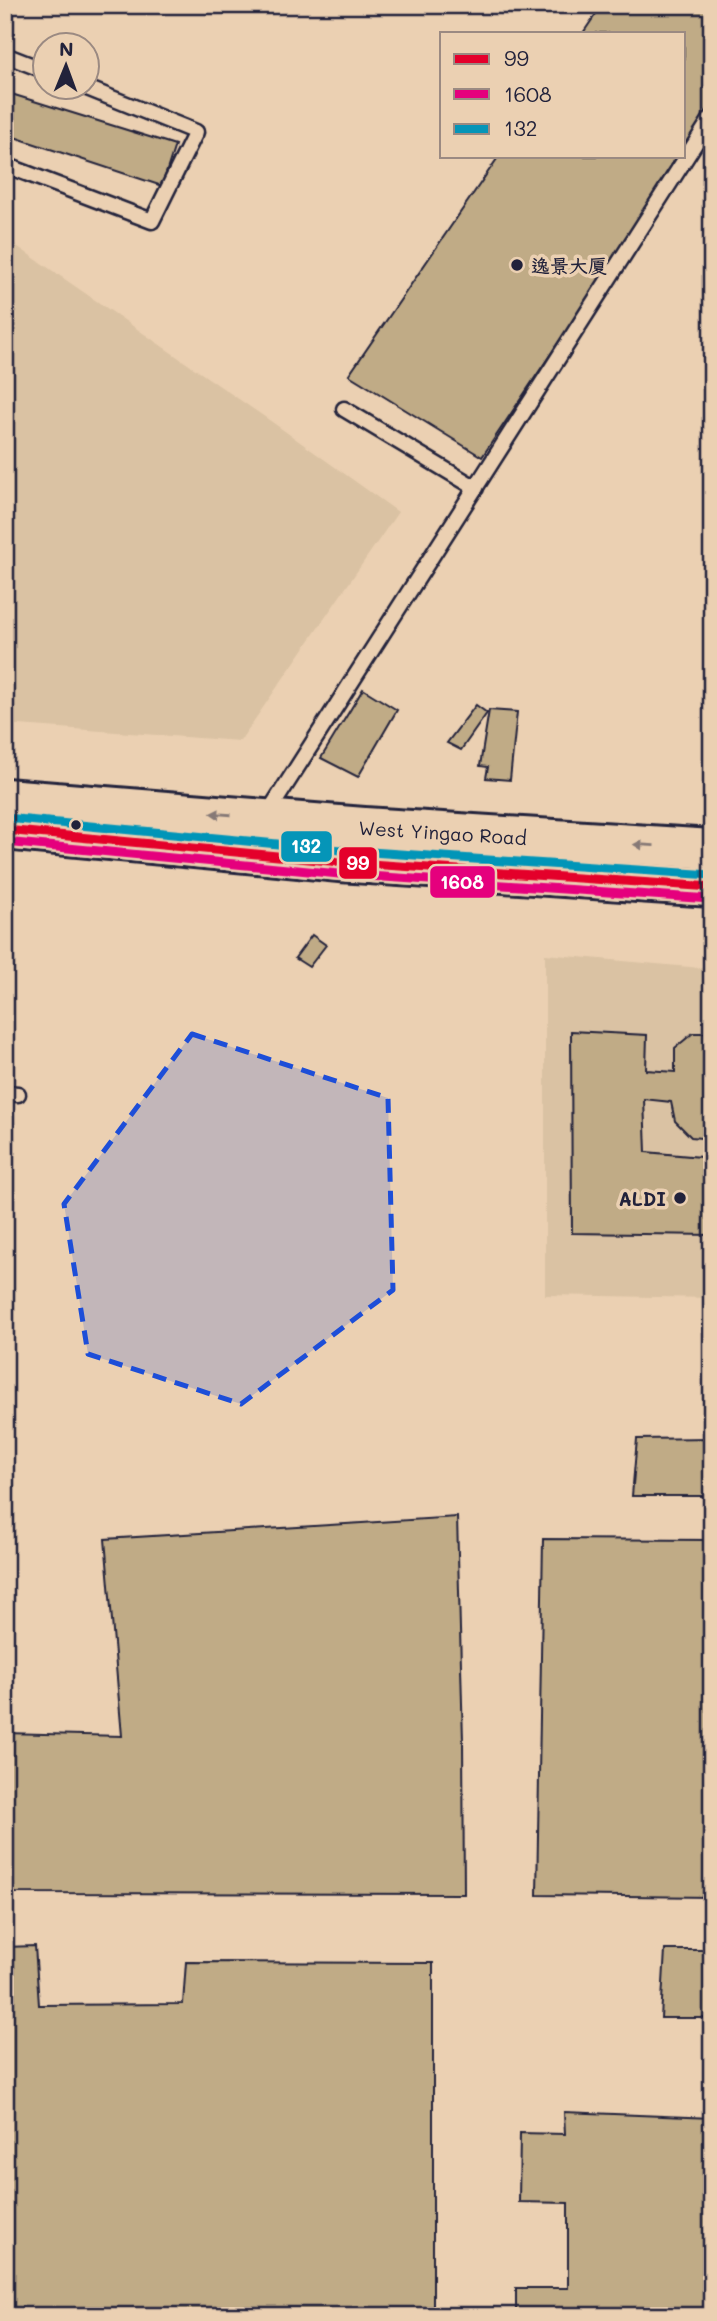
<svg xmlns="http://www.w3.org/2000/svg" width="717" height="2321" font-family="Mali,'LXGW WenKai TC',sans-serif">
  <style>
    .built { fill: #dac2a3 }
    .building { fill: #c0ab86; stroke: #22223b; stroke-width: 2 }
    .lines { fill: none; stroke-linecap: round; stroke-linejoin: round }
    .lane-casing { stroke: #22223b; stroke-width: 19 }
    .primary-casing { stroke: #22223b; stroke-width: 44 }
    .lane { stroke: #ebd0b2; stroke-width: 14 }
    .primary { stroke: #ebd0b2; stroke-width: 38 }
    .bus-1-casing { stroke: #ebd0b2; stroke-width: 14 }
    .bus-2-casing { stroke: #ebd0b2; stroke-width: 14 }
    .bus-3-casing { stroke: #ebd0b2; stroke-width: 14 }
    .bus-1 { stroke: #e4002b; stroke-width: 9 }
    .bus-2 { stroke: #e5007d; stroke-width: 9 }
    .bus-3 { stroke: #0595b8; stroke-width: 9 }
    .oneway { fill: #867976 }
    .marked { fill: #1d4ed8; fill-opacity: 0.2; stroke: #1d4ed8; stroke-width: 5; stroke-dasharray: 14 9; stroke-linejoin: round }
    .poi-dot { fill: #22223b; stroke: #ebd0b2; stroke-width: 2.5 }
    .labels { text-anchor: middle; dominant-baseline: central; stroke-width: 7; stroke-linejoin: round; paint-order: stroke }
    .poi-label { font-size: 19px; font-weight: bold; fill: #22223b; stroke: #ebd0b2; text-anchor: start }
    .street-label { font-size: 19px; fill: #22223b; stroke: #ebd0b2 }
    .line-badge { stroke: #ebd0b2; stroke-width: 2.5 }
    .badge-label { font-size: 19px; text-anchor: middle; font-weight: bold; fill: #fff }
  </style>
  <rect width="100%" height="100%" fill="#ebd0b2"/>
  <filter id="ink" filterUnits="userSpaceOnUse"><feTurbulence type="fractalNoise" baseFrequency=".0143" numOctaves="2"/><feDisplacementMap in="SourceGraphic" scale="14" xChannelSelector="R" yChannelSelector="G"/><feConvolveMatrix kernelMatrix="1 2 1 2 8 2 1 2 1" color-interpolation-filters="sRGB"/></filter>
  <g filter="url(#ink)">
    <g class="built">
      <path d="M5,238l267,184 126,90 -158,229 -235,-17z"/>
      <path d="M545,954l167,15v329l-167,-3z"/>
    </g>
    <g class="building">
      <path d="M602,5h110v108l-28,42v-122h-101z"/>
      <path d="M5,92l170,53 -13,41 -157,-52z"/>
      <path d="M499,156h184l-201,301 -133,-82z"/>
      <path d="M363,689l34,21 -39,67 -37,-19z"/>
      <path d="M476,705l11,8 -26,37 -14,-7z"/>
      <path d="M489,710l28,2 -7,68 -24,-2 2,-11 -8,-1z"/>
      <path d="M312,935l14,10 -17,22 -14,-9z"/>
      <path d="M571,1031l76,4 -1,35 29,2v-24l18,-15h19v106l-21,-2 -16,-16 -4,-19 -27,-3 2,53 66,6v77l-140,-2z"/>
      <path d="M712,1438v58h-80l5,-57z"/>
      <path d="M457,1517l6,224 1,153 -459,-1v-160l117,3 -17,-197z"/>
      <path d="M543,1539l169,1v357l-175,-2z"/>
      <path d="M35,1946l4,59 144,-1 3,-42 247,1v353h-428v-369z"/>
      <path d="M665,1950h47v68h-51z"/>
      <path d="M564,2112l148,6v198h-196v-28h52v-85l-49,-1 1,-69 45,1z"/>
    </g>
    <g class="lines">
      <g class="lane-casing">
        <g id="lane">
          <path d="M5,55l41,16"/>
          <path d="M5,165l147,56 44,-89 -109,-44"/>
          <path d="M344,409l132,79"/>
          <path d="M266,816l446,-699"/>
          <path d="M5,1093l13,1"/>
        </g>
      </g>
      <g class="primary-casing">
        <g id="primary">
          <path id="s1" d="M5,798l359,29 348,22"/>
          <path d="M5,830l335,32 372,25"/>
        </g>
      </g>
      <use href="#lane" class="lane"/>
      <use href="#primary" class="primary"/>
      <g class="bus-1-casing">
        <path id="bus-1" d="M5,830l335,32 372,25"/>
      </g>
      <g class="bus-2-casing">
        <path id="bus-2" d="M5,842l334,32 372,25"/>
      </g>
      <g class="bus-3-casing">
        <path id="bus-3" d="M6,818l335,32 371,25"/>
      </g>
      <use href="#bus-1" class="bus-1"/>
      <use href="#bus-2" class="bus-2"/>
      <use href="#bus-3" class="bus-3"/>
    </g>
    <defs><path id="oneway-solid" d="M-6-.8H1V-3.2L6.5 0L1 3.2V.8H-6Z" transform="scale(1.75)"/></defs>
    <g class="oneway">
      <use href="#oneway-solid" transform="translate(221 814) rotate(-176)"/>
      <use href="#oneway-solid" transform="translate(644 845) rotate(-177)"/>
    </g>
  </g>
  <path class="marked" d="M192,1034l196,64 5,192 -152,114 -153,-50 -24,-150z"/>
  <g class="poi-dot">
    <circle cx="517" cy="265" r="7"/>
    <circle cx="76" cy="825" r="6"/>
    <circle cx="680" cy="1198" r="7"/>
  </g>
  <g class="labels">
    <g class="poi-label">
      <text x="531" y="265">逸景大厦</text>
      <text x="666" y="1198" text-anchor="end">ALDI</text>
    </g>
    <g class="street-label">
      <text stroke="none"><textPath href="#s1" startOffset="439">West Yingao Road</textPath></text>
    </g>
  </g>
  <g class="line-badge">
    <rect x="280" y="830" width="53" height="33" rx="7" fill="#0595b8"/>
    <rect x="338" y="846" width="40" height="34" rx="7" fill="#e4002b"/>
    <rect x="429" y="865" width="67" height="34" rx="7" fill="#e5007d"/>
  </g>
  <g class="badge-label">
    <text x="306" y="853">132</text>
    <text x="358" y="870">99</text>
    <text x="462" y="889">1608</text>
  </g>
  <rect width="717" height="2321" fill="none" stroke="#ebd0b2" stroke-width="28"/>
  <rect x="14" y="14" width="689" height="2293" fill="none" stroke="#22223b" stroke-width="2.5" filter="url(#ink)"/>
  <rect x="440" y="32" width="245" height="126" fill="#ebd0b2" stroke="#9b8a82" stroke-width="2"/>
  <rect x="454" y="54" width="35" height="10" fill="#e4002b" stroke="#9b8a82" stroke-width="2"/>
  <text x="504" y="66" font-size="21" fill="#22223b">99</text>
  <rect x="454" y="89" width="35" height="10" fill="#e5007d" stroke="#9b8a82" stroke-width="2"/>
  <text x="504" y="102" font-size="21" fill="#22223b">1608</text>
  <rect x="454" y="124" width="35" height="10" fill="#0595b8" stroke="#9b8a82" stroke-width="2"/>
  <text x="504" y="136" font-size="21" fill="#22223b">132</text>
  <g transform="translate(66 66) rotate(1)"><circle r="33" fill="#ebd0b2" stroke="#9b8a82" stroke-width="2"/>
  <path d="M0-5L12 26L0 18L-12 26Z" fill="#22223b"/>
  <text y="-10" font-size="19" font-weight="bold" text-anchor="middle" fill="#22223b">N</text>
  </g>
</svg>
